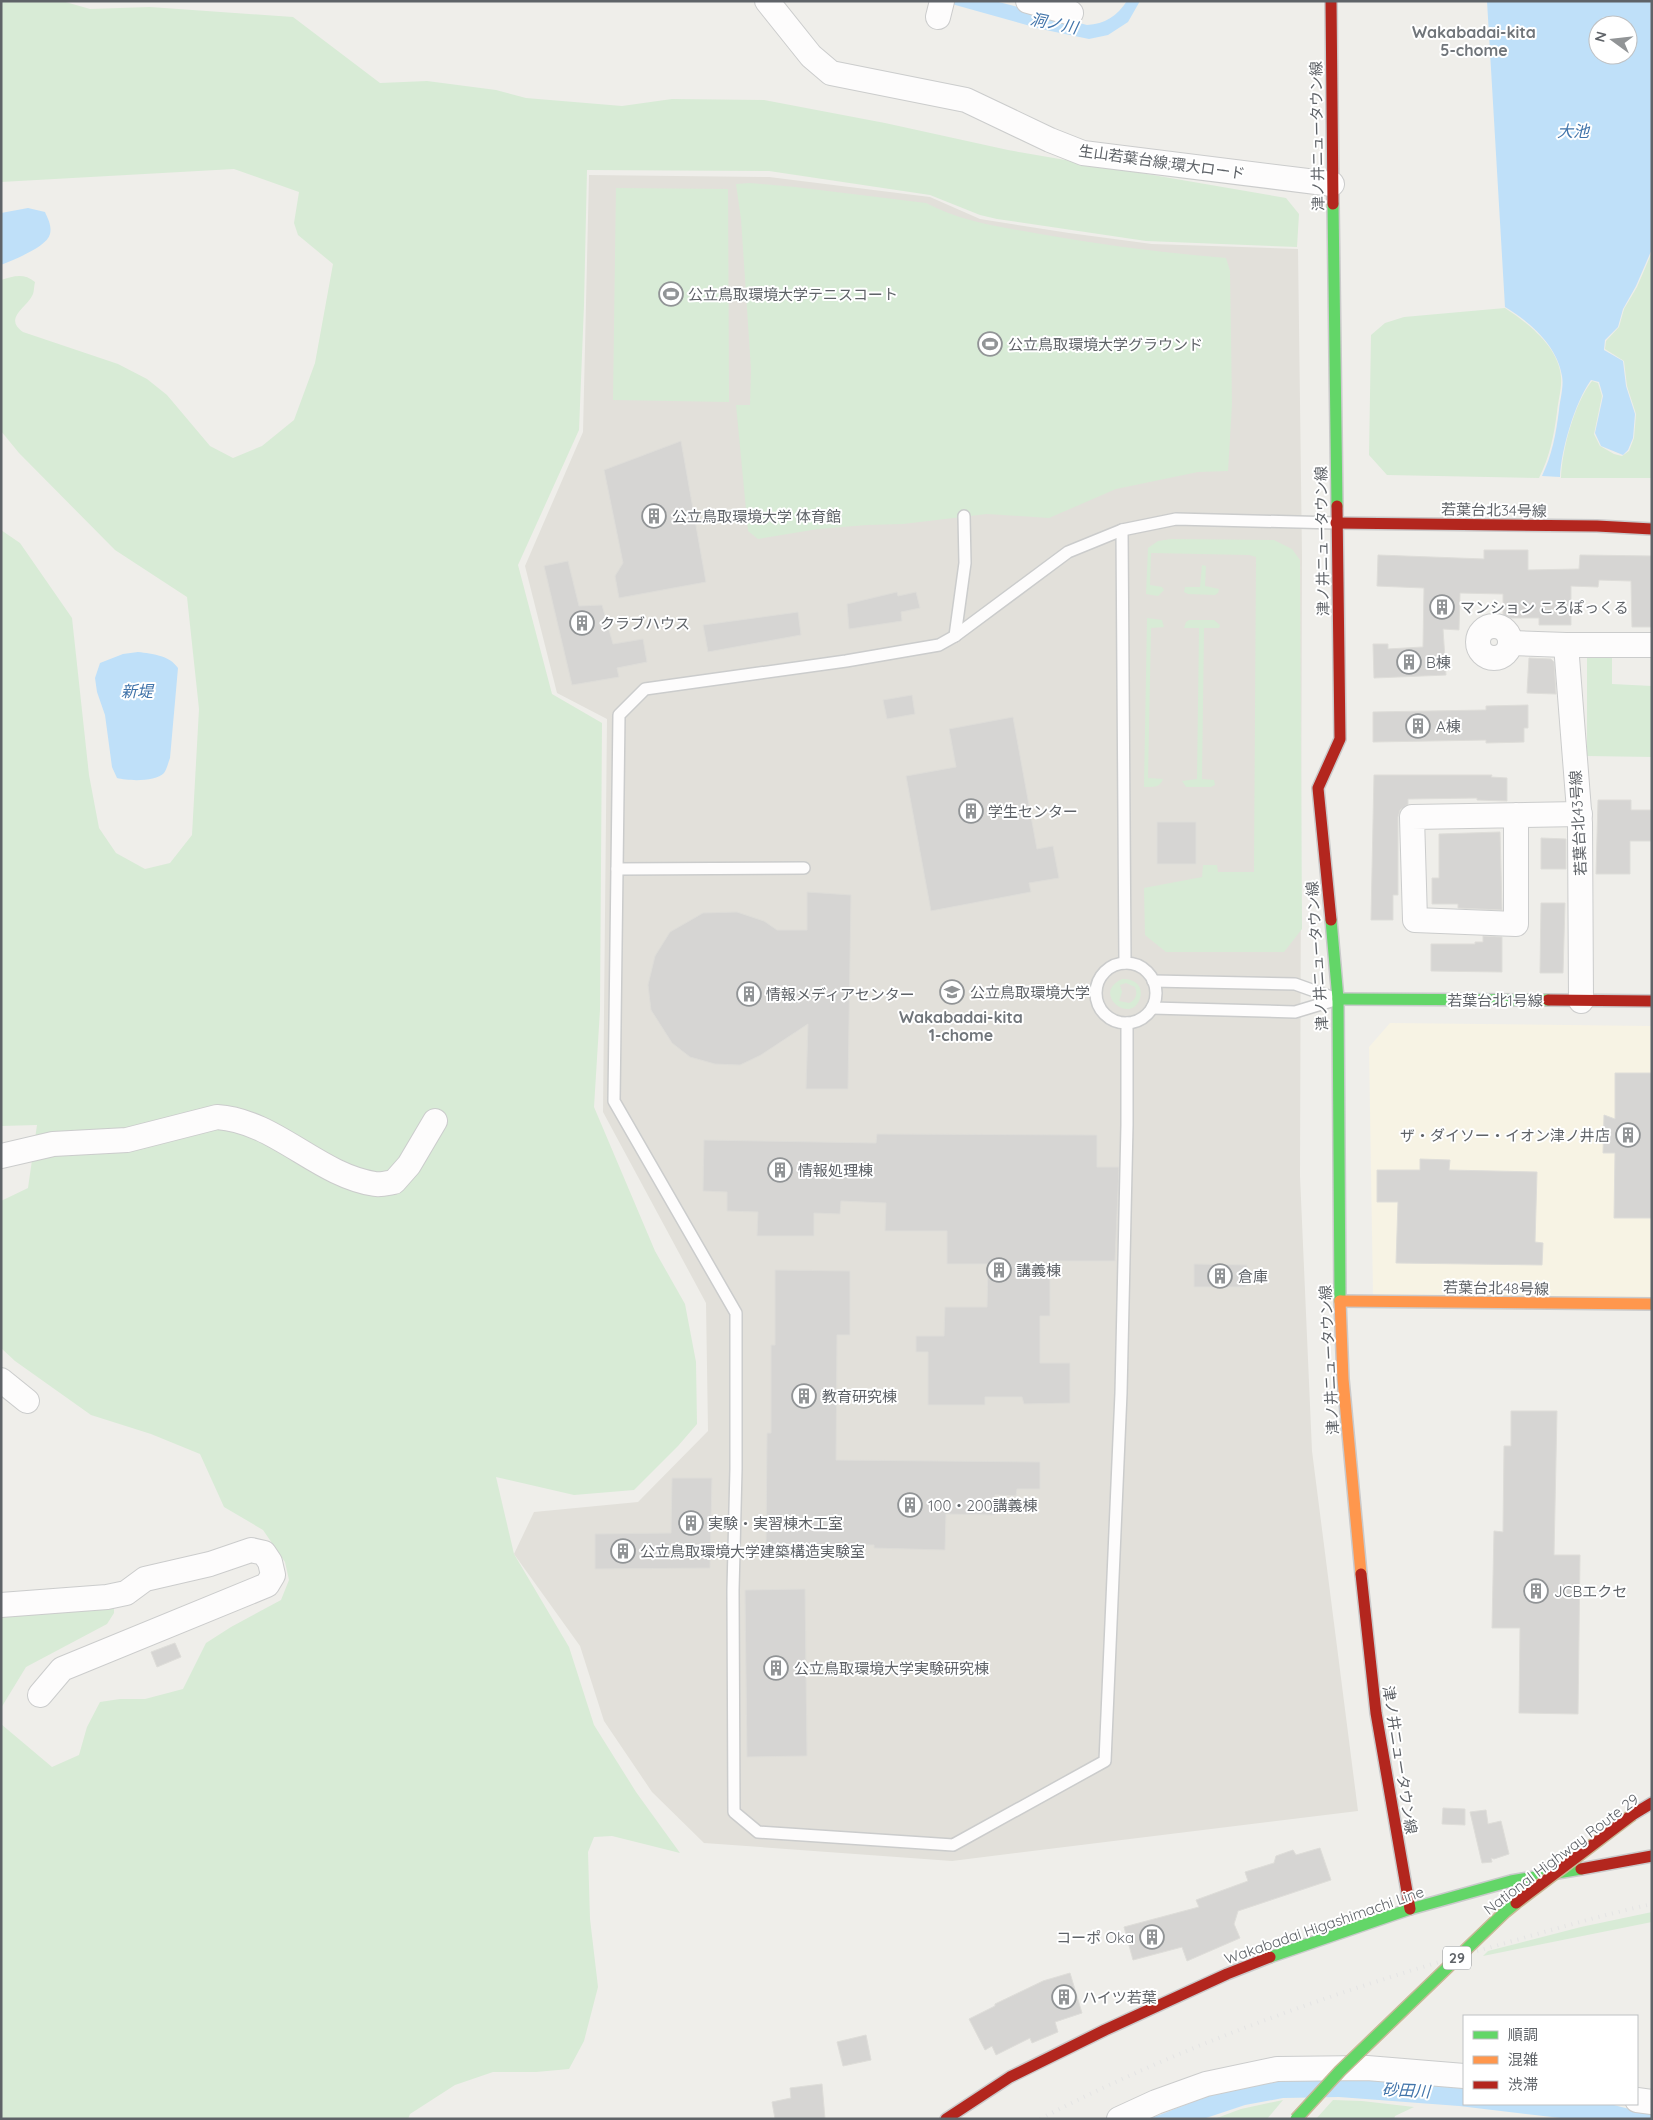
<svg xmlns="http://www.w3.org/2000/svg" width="1653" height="2120" font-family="Quicksand,'Noto Sans JP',sans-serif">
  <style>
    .commercial { fill: #f7f3e4 }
    .education { fill: #e2e0da }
    .green { fill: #d8ebd6; fill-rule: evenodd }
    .water { fill: #bfe0f9; fill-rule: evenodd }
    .building { fill: #d6d5d3; stroke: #deddd9 }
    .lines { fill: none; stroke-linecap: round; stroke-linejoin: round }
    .lane-casing { stroke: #cbcccc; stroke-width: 14 }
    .street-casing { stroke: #cbcccc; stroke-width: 26 }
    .fast-casing { stroke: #cacacb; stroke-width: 14 }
    .slow-casing { stroke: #cacacb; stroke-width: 14 }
    .jam-casing { stroke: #cacacb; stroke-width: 14 }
    .lane { stroke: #fdfcfc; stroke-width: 11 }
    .street { stroke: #fdfcfc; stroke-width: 24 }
    .fast { stroke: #63d668; stroke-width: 11 }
    .slow { stroke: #ff974d; stroke-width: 11 }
    .jam { stroke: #b3261e; stroke-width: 11 }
    .rail { stroke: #e4e4e4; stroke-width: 4; stroke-dasharray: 1 6; stroke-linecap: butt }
    .fast-bridge-casing { stroke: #c8b996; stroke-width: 14; stroke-linecap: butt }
    .jam-bridge-casing { stroke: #c8b996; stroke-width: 14; stroke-linecap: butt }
    .fast-bridge { stroke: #63d668; stroke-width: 11 }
    .jam-bridge { stroke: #b3261e; stroke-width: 11 }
    .labels { text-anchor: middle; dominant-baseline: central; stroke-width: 4; stroke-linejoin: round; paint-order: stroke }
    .shield { fill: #fff; stroke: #8f9295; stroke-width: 1 }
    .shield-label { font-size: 14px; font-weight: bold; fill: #5f6368 }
    .street-label { font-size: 15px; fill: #5f6368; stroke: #fff }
    .poi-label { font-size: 15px; fill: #5f6368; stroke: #fff; text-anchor: start }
    .water-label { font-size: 16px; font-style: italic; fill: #4174aa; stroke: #fff }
    .neighbourhood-label { font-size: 16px; font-weight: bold; fill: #70757a; stroke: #fff }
  </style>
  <rect width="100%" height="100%" fill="#efeeea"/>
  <path class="commercial" d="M1390,1023l262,3v277l-279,-8 -4,-248z"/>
  <path class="education" d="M589,175l180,2 161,20 50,22 89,14 83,11 146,5 4,307 -2,620 12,275 46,360 -406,50 -248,-18 -52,-51 -48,-71 -24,-75 -66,-92 20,-42 104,-10 70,-71 -2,-128 -103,-191 4,-393 -50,-26 -32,-127 58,-134z"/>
  <g class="green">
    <path d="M1,1h61l28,8 60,-2 143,10 87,66 47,-2 69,9 30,8 96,8 50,-7 92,1 121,23 123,27 278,48 13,16 -2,33 -151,-6 -149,-22 -17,-4 -50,-20 -161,-24 -182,-1 -3,135 -5,125 -61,135 34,129 50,29 -2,287 -6,97 61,144 30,53 11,58 1,62 -19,22 -44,44 -60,5 -78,-18 18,77 55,93 25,78 42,67 44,61 -68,-17 -18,1 -6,15 2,67 8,68 -14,54 -15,28 -33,3h-43l-38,13 -45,29 -2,5h-407v-395l51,43 27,-12 8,-28 13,-25 20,-3h25l38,-10 23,-46 25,-16 50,-27 8,-20 -4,-18 -22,-32 -39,-23 -24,-53 -49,-20 -60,-19 -76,-54 -14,-13v-147l27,-13 9,-63 -36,1v-596l19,13 52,75 17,157 10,53 17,25 29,16 25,-6 22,-28 7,-126 -12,-112 -72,-47 -96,-97 -18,-22v-151c13,-4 23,-7 34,2 -1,4 -1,9 -2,12 -6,14 -30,24 -10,38l95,32 29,15 20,16 43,51 23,12 29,-12 32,-26 21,-57 18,-99 -35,-29 -4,-12 5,-31 -65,-23 -233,13z"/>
    <path d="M750,183l45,4 131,16c36,19 75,24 114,31 62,11 124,19 186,24l4,13 2,133 -4,67 -30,1 -82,17 -67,29 -62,-4 -84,10 -36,1 -49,4 -60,10 -10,-8 -12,-126h14l1,-36 -10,-150 -5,-35z"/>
    <path d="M616,188l112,1 1,213 -116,-2z"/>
    <path d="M1652,252v226h-91c1,-28 13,-74 31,-97l6,2 4,13 -8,38 6,12 14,8 8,2 7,-5 5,-13 2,-24 -9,-28 -3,-25 -19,-12 1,-8 13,-14 5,-18 13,-22z"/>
    <path d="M1505,308c23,15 54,39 56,69 1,11 -3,24 -4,35 -3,23 -7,44 -18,66l-152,-3 -18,-20 2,-120 14,-12 19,-6z"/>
    <path d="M1171,539l103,1 18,9 8,11 2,369 -18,23h-118l-21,-17 -1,-47 58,-11 1,-12h14l1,7h36l2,-315 -7,-2 -98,-2 -1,32 12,2 2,3 -6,6 -12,-2 2,-46 10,-7z"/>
    <path d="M1202,565l4,1 -1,20 14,3 -1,4 -3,2 -27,-1 -4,-2 1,-5h15z"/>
    <path d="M1147,618l15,2 2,7 -13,1 -3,150 15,1c-3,9 -10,8 -19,8z"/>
    <path d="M1189,620h25l6,5 -1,3h-15l-2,151 12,1 1,5 -4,2h-25l-4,-6 15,-2 2,-151h-15l2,-6z"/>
    <path d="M1596,656h16v28l40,2v71l-65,-1v-99z"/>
    <path d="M1122,979c12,-1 22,7 18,19 -8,28 -50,-4 -18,-19zM1126,983l9,4c3,7 1,13 -6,16l-10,-2 3,-9 -2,-7z"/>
    <path d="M114,1603v10l-7,11 -81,43 -25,41v-96z"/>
    <path d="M1652,1912v10l-169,34 5,-5 93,-24z"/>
    <path d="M1283,2100l-16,19h-53l27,-10z"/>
    <path d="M1333,2100l29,1 52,6 -19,9 -1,3h-78z"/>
  </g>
  <g class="water">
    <path d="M941,1h54l92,24c18,-1 30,-9 40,-24h13l-12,21 -20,13 -19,4 -48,-10z"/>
    <path d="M1487,1h165v248l-16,37 -13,23 -5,18 -13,13 -1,10 19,11 3,25 9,28 -2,24 -5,12 -5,5 -22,-9 -6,-13 8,-37 -4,-14 -8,-2c-16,22 -30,70 -31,97l-18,-1c10,-21 14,-42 17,-66 1,-10 5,-24 3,-34 -5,-31 -32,-54 -57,-69zM1598,25h30v30h-30z"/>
    <path d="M28,208l17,4c3,7 7,14 5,22 -3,13 -37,26 -49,31v-52z"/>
    <path d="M138,652c15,2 31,3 40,16l-8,90c-2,5 -3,11 -6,15 -8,9 -36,8 -47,5l-5,-11 -7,-52 -8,-23 -2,-14 5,-15 23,-9z"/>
    <path d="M1304,2078l90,3 70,6v17h146l42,11v4h-83l-110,-13 -120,-9 -56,1 -38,7 -42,14h-54l75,-29z"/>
  </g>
  <g class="building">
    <path d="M681,441l25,141 -87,16 -4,-22 8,-13 -19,-93z"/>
    <path d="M1484,550h44v20l51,-1 1,-14 72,1v71h-20l-1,-46 -32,-1 -1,7 -27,-1v39h-32v-7h-36v-24l-43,-1 -1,37 -16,-1 3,46 -72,3 -1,-34h15v5l35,-2 1,-59 -47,-2 1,-31 106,4z"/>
    <path d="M568,561l11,45 23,-1 11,39 30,-5 4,23 -30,6 2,9 -47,8 -28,-119z"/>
    <path d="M897,592l1,4 18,-4 4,16 -19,4 1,9 -53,8 -2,-25z"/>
    <path d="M798,612l3,23 -93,17 -5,-27z"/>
    <path d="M1529,658l22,1 3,3 2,32 -29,-1z"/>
    <path d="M912,695l3,19 -28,5 -4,-19z"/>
    <path d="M1528,705v23h-4v14l-38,1v-3l-113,2v-30l113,-2v-4z"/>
    <path d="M1013,717l24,132 16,-3 6,32 -30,5 2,9 -100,19 -25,-135 50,-9 -7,-38z"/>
    <path d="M1374,775h118l-1,2 16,1v23l-30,-1v-2l-69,1v5l-8,6 -2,7v78h-5v25h-22z"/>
    <path d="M1598,800h33v10h21v31h-22v33h-34z"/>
    <rect x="1157" y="822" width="39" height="42"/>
    <path d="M1500,832l2,78 -44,-2v-4h-26v-26h7v-44z"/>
    <path d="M1541,838l25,1v30h-25z"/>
    <path d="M807,892l44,3 -3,194h-42l2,-65 -47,31 -21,10 -25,-1 -25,-7 -18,-14 -21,-33 -3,-25 7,-29 15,-24 33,-19 34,-1 27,9 13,9h30z"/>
    <path d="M1541,903h24l-2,70h-23z"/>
    <path d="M1483,936l19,1v35l-71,-1v-27h44v-2h8z"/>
    <path d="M1615,1073h37v145h-38l1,-65h-12l1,-38 11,4z"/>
    <path d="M877,1134l220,1v32h22l-4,94h-65v55h-10v47h30v40l-46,1 -2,-7h-37v8h-57v-53h-12v-16h28l1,-29h42l1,-43h-41v-33h-62l1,-28 -45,-2 -1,13 -26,-1v23h-57l1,-24 -31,-1v-19l-24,-1 1,-51 172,3z"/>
    <path d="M1420,1159l30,1 -1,10 88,2 -2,70 8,1 -1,22 -146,-2 2,-61h-21v-32h43z"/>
    <path d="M1194,1264l53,1 -1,22h-52z"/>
    <path d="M775,1270l75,1v64h-13l-1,125 204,2v27h-23l-1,7 -21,-1 -1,20 -48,-1 -1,36 -71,-2v-3h-108l1,-112h4v-88h4z"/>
    <path d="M1511,1411h46l-3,144h26l-2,159 -59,-1 1,-85h-28l2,-97 9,1 1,-86h7z"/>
    <path d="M672,1478h40l-2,90 -115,1v-35l76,-1z"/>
    <path d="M805,1589l2,167 -60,1 -2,-167z"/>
    <path d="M175,1643l6,14 -24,10 -6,-15z"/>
    <path d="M1443,1808l22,1v16l-23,-1z"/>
    <path d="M1486,1810l2,14 13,-3 8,33 -15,5 -3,-1 1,4 -10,1 -12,-51z"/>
    <path d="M1320,1848l11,32 -93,31 -4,13 6,14 -53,23 -5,-14 -49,13 -9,-33 75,-20 -3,-7 52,-19 -3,-9 29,-9 2,-7 17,-6 3,5z"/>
    <path d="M1070,1973l12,40 -27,9 3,10 -26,11 -2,-5 -34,17 -4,-9 -7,4 -16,-31 26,-13v-2l48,-23z"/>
    <path d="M866,2035l5,25 -28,6 -6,-24z"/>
    <path d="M822,2084l3,35h-50l-3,-17 19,-4 -1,-10z"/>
  </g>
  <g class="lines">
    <g class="lane-casing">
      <g id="lane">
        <path d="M1122,530l3,433"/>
        <path d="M955,636l10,-73 -1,-47"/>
        <path d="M617,869l187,-1"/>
        <circle cx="1126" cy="993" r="30"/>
        <path d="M1153,981l142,3 42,15"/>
        <path d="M1152,1008l143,4 43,-13"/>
        <path d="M1127,1023v102l-6,268 -16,368 -152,84 -195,-13 -24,-20 -1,-222 3,-121v-156l-122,-212 5,-386 26,-26 201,-28 93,-16 16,-9 113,-84 54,-22 54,-11 160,4"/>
      </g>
    </g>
    <g class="street-casing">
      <g id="street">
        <path d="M767,1l44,55 20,17 135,27 84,40 33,13 249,31"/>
        <path d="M1028,1l43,12"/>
        <path d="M938,17l4,-16"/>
        <circle cx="1494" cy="642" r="16"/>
        <path d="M1511,643l55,2h86"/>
        <path d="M1566,645l14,178 1,178"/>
        <path d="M1516,815v109l-101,-4 -3,-103 168,-3"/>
        <path d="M1,1156l52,-12 74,-4 90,-23c59,4 100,58 158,67 6,1 13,-1 19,-2l15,-17 26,-44"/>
        <path d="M1,1380l26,21"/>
        <path d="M1,1605l106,-8 19,-4 19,-14 65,-15 41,-14 13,3 6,9 3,13 -6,10 -205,84 -22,26"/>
        <path d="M1637,2100l15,2"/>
        <path d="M1119,2119l37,-17 50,-18 71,-15 90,-1 97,8"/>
      </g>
    </g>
    <g class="fast-casing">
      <g id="fast">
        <path d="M1333,204l4,302"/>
        <path d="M1331,920l7,79 2,302"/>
        <path d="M1338,999l210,1"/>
        <path d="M1270,1957l140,-48 101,-28 70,-12"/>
      </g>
    </g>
    <g class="slow-casing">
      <g id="slow">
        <path d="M1340,1301l3,78 18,195"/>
        <path d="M1340,1301l312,3"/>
      </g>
    </g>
    <g class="jam-casing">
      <g id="jam">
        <path d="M1331,1l2,203"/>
        <path d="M1336,523l261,3 55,3"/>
        <path d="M1331,920l-13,-132 22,-49 -3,-233"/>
        <path d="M1548,1000l104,1"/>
        <path d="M1361,1574l15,139 34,196"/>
        <path d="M1632,1815l20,-12"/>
        <path d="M1581,1869l71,-13"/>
        <path d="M946,2119l64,-42 95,-47 122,-56 43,-17"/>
      </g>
    </g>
    <use href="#lane" class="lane"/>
    <use href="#street" class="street"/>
    <use href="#fast" class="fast"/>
    <use href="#slow" class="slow"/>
    <use href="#jam" class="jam"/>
    <path class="rail" d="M1040,2119c139,-72 287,-125 437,-168 58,-16 116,-34 175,-47"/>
    <g class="fast-bridge-casing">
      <path id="fast-bridge" d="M1296,2119l44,-48 165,-159 11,-9"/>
    </g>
    <g class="jam-bridge-casing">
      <path id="jam-bridge" d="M1516,1903l116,-88"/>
    </g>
    <use href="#fast-bridge" class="fast-bridge"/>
    <use href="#jam-bridge" class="jam-bridge"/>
  </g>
  <defs>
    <g id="stadium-ring" transform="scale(1.25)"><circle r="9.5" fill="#fff" stroke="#919496" stroke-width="1.5"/><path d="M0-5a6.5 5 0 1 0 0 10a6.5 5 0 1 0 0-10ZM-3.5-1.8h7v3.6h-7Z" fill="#919496"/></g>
    <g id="building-ring" transform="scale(1.25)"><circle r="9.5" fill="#fff" stroke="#919496" stroke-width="1.5"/><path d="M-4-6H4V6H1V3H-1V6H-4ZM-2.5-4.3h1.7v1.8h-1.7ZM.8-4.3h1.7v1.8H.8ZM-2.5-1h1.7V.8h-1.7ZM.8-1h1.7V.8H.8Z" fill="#919496"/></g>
    <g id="school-ring" transform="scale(1.25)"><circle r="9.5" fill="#fff" stroke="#919496" stroke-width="1.5"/><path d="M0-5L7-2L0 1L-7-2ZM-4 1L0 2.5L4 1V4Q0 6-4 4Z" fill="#919496"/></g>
  </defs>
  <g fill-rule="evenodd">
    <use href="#stadium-ring" x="671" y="294"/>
    <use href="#stadium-ring" x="990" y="344"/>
    <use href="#building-ring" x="654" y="516"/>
    <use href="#building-ring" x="1442" y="607"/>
    <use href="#building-ring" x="582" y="623"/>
    <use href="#building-ring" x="1409" y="662"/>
    <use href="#building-ring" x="1418" y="726"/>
    <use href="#building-ring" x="971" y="811"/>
    <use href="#school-ring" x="952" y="992"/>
    <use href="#building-ring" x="749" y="994"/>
    <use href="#building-ring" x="1628" y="1135"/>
    <use href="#building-ring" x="780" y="1170"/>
    <use href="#building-ring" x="999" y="1270"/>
    <use href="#building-ring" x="1220" y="1276"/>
    <use href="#building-ring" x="804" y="1396"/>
    <use href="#building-ring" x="910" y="1505"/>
    <use href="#building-ring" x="691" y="1523"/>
    <use href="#building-ring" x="623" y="1551"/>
    <use href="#building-ring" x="1536" y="1591"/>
    <use href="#building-ring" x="776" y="1668"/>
    <use href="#building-ring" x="1152" y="1937"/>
    <use href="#building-ring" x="1064" y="1997"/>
  </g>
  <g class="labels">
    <rect class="shield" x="1443" y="1946.5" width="28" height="23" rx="4"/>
    <g class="shield-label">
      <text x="1457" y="1958">29</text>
    </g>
    <g class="street-label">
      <text transform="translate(1317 136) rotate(-91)">津ノ井ニュータウン線</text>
      <text transform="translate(1162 162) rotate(8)">生山若葉台線;環大ロード</text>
      <text transform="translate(1494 510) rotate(1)">若葉台北34号線</text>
      <text transform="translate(1322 541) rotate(-91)">津ノ井ニュータウン線</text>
      <text transform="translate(1578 823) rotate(-93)">若葉台北43号線</text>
      <text transform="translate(1317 956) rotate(-94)">津ノ井ニュータウン線</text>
      <text x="1495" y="1000">若葉台北1号線</text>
      <text transform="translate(1496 1288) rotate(1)">若葉台北48号線</text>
      <text transform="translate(1329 1360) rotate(-93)">津ノ井ニュータウン線</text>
      <text transform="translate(1400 1760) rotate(81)">津ノ井ニュータウン線</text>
      <text transform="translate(1561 1854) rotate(-37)">National Highway Route 29</text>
      <text transform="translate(1324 1925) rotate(-19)">Wakabadai Higashimachi Line</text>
    </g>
    <g class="poi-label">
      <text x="688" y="294">公立鳥取環境大学テニスコート</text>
      <text x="1008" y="344">公立鳥取環境大学グラウンド</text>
      <text x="672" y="516">公立鳥取環境大学 体育館</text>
      <text x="1460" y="607">マンション ころぽっくる</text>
      <text x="600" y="623">クラブハウス</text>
      <text x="1426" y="662">B棟</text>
      <text x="1436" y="726">A棟</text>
      <text x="988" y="811">学生センター</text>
      <text x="970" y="992">公立鳥取環境大学</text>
      <text x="766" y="994">情報メディアセンター</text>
      <text x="1610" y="1135" text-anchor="end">ザ・ダイソー・イオン津ノ井店</text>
      <text x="798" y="1170">情報処理棟</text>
      <text x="1016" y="1270">講義棟</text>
      <text x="1238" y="1276">倉庫</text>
      <text x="822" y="1396">教育研究棟</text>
      <text x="928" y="1505">100・200講義棟</text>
      <text x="708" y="1523">実験・実習棟木工室</text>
      <text x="640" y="1551">公立鳥取環境大学建築構造実験室</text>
      <text x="1554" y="1591">JCBエクセ</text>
      <text x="794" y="1668">公立鳥取環境大学実験研究棟</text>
      <text x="1134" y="1937" text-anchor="end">コーポ Oka</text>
      <text x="1082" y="1997">ハイツ若葉</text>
    </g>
    <g class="water-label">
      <text transform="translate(1054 23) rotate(11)">洞ノ川</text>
      <text x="1573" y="131">大池</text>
      <text x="137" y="691">新堤</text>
      <text transform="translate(1406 2090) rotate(3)">砂田川</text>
    </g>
    <g class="neighbourhood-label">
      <text x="1474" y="32">Wakabadai-kita<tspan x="1474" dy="18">5-chome</tspan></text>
      <text x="961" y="1017">Wakabadai-kita<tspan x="961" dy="18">1-chome</tspan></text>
    </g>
  </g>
  <rect width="1653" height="2120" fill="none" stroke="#5f6368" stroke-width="5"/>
  <rect x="1463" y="2015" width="175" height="90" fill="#ffffff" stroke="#bfc1c3"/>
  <rect x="1473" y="2031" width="25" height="8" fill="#63d668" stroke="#bfc1c3"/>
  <text x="1508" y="2040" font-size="15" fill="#5f6368">順調</text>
  <rect x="1473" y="2056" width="25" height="8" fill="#ff974d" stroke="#bfc1c3"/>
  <text x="1508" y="2065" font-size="15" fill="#5f6368">混雑</text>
  <rect x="1473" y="2081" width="25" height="8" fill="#b3261e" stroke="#bfc1c3"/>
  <text x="1508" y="2090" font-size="15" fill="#5f6368">渋滞</text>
  <g transform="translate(1613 40) rotate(285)"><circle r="24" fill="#ffffff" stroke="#bfc1c3"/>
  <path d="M0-4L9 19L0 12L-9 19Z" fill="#919496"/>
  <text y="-8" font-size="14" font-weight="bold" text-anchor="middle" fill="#5f6368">N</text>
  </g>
</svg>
